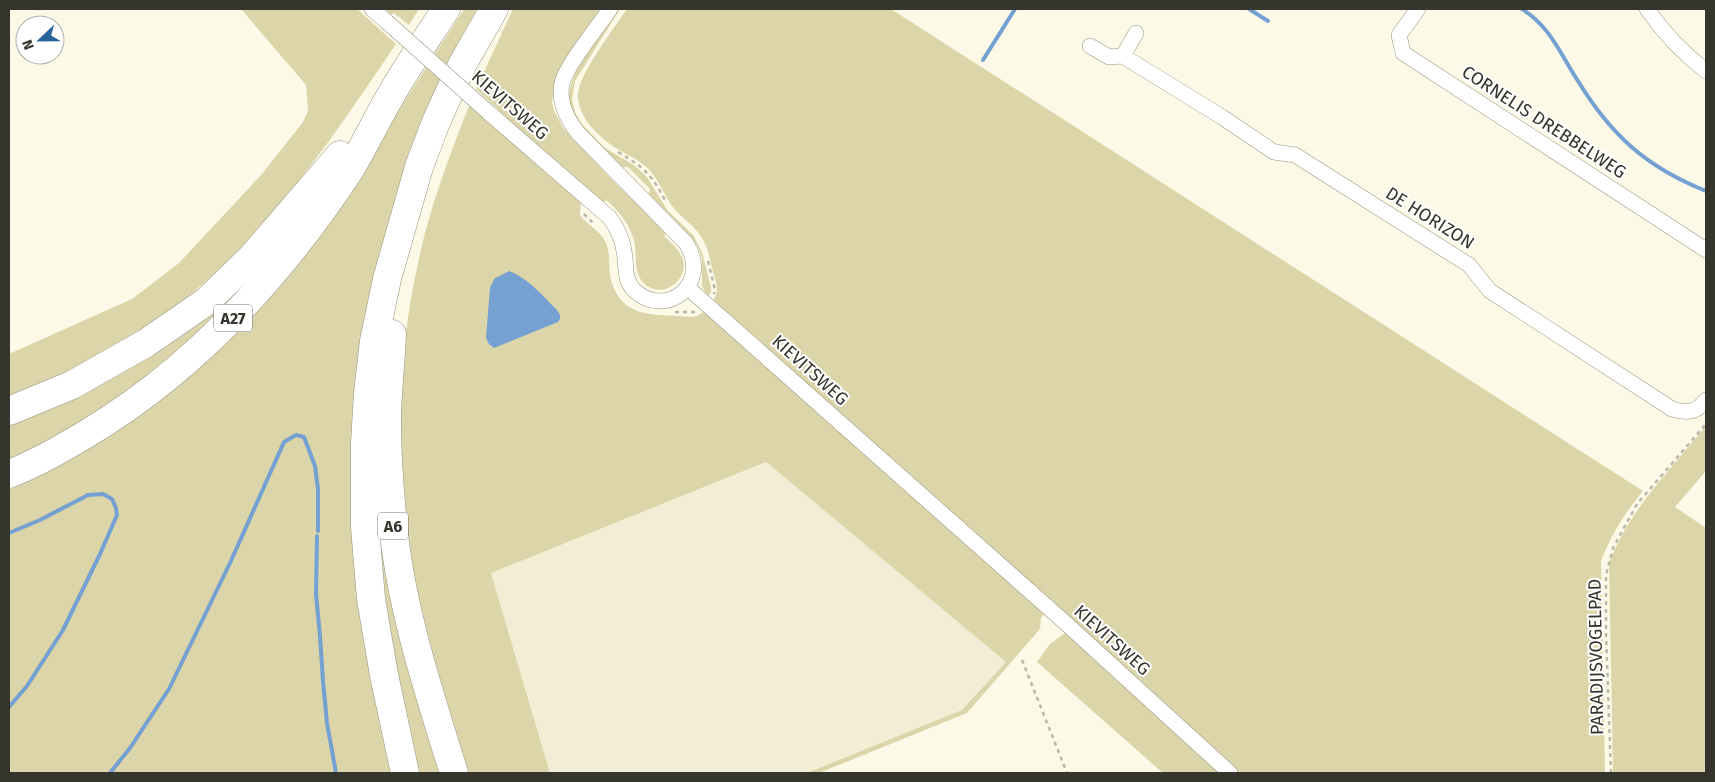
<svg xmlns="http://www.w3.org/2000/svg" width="1715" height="782" font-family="'Fira Sans',sans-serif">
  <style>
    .built { fill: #f2eed5 }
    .green { fill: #dbd5a9 }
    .water { fill: #74a1d1 }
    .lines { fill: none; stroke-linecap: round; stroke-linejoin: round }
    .stream { stroke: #74a1d1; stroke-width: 4 }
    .street-casing { stroke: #969483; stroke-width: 16 }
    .highway-casing { stroke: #969483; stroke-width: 29 }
    .path { stroke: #bab8a9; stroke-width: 2.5; stroke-dasharray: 4 4; stroke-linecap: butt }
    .street { stroke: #fff; stroke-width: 15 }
    .highway { stroke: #fff; stroke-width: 28 }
    .street-bridge-casing { stroke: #969483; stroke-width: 16; stroke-linecap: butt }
    .street-bridge { stroke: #fff; stroke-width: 15 }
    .labels { text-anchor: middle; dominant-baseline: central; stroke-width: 4; stroke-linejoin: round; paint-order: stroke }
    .shield { fill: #fff; stroke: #72716c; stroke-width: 1 }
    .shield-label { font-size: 16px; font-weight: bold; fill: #35342d }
    .street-label { font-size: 18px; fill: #35342d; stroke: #fff }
  </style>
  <rect width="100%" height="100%" fill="#fcfae7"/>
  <path class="built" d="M766,462l241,200 -45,48 -155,63h-257l-59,-200z"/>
  <g class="green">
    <path d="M241,9h116l39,35c-67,99 -134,200 -233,272 -47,34 -101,59 -154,81v-43l123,-55 47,-36 83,-89 41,-52 5,-11 -2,-26z"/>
    <path d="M385,9h34l-10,16 -15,-12 -3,2z"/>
    <path d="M464,9h13l-25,45 -28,61 -65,282 38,376h-388v-290l116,-62 268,-302z"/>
    <path d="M513,9h87l-36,55 -9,20 -3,18 2,9 10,18 55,58 48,45 -3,4c7,7 16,14 19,24 5,19 -17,37 -34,27 -19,-11 -10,-33 -16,-50 -5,-15 -15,-27 -27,-37l-3,4 -64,-56 -63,-59z"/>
    <path d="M615,9h5l-45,72 -3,19 3,12 6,11 24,25 29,17 13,12 21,34 25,24 9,17 9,35v5l-3,5 -6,-11v-28l-5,-13 -19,-21h-3l-27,-29 2,-6 -22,-22h-9c-17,-17 -41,-35 -49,-59 -9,-28 31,-76 45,-99z"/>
    <path d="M627,9h264l752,482c-19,23 -31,42 -42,70l4,212h-367l-525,-472c7,-11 3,-17 0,-29 -3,-11 -4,-22 -10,-32 -7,-14 -22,-22 -31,-34 -9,-13 -14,-29 -27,-40 -9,-8 -20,-12 -29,-18 -18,-11 -39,-32 -38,-54 1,-20 36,-66 49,-85z"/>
    <path d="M469,106l54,43 58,53 -1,13c8,11 20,15 26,28 5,12 2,25 5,37 12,42 48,33 80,37l6,-1 8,-5 339,303 -3,4 -1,11 -73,84 -148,60h-12l155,-63 44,-48 -240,-200 -275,111 59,200h-84c-10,-35 -20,-70 -30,-105 -5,-18 -12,-36 -15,-55 -9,-43 -16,-87 -20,-131 -6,-66 2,-149 16,-214 11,-56 31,-109 52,-162z"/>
    <path d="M275,251c-18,20 -34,41 -53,60 -62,61 -133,114 -213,149v-38z"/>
    <path d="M1706,426v45l-31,36 31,21v245h-93l-4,-210c20,-53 62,-94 97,-137z"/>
    <path d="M379,468l66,305h-27l-6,-37 -15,-63 -10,-64 -10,-81z"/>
    <path d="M1065,633l156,140h-58l-126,-111 13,-18z"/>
  </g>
  <path class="water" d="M509,271c19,7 33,24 47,38 4,5 6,8 2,13l-64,26 -5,-4 -3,-6 4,-50 4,-9z"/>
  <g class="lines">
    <g class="stream">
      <path d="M1249,9l19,12"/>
      <path d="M1522,9c28,17 39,46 56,72 33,54 68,86 128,110"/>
      <path d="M983,60l32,-51"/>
      <path d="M9,533l31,-13 48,-25 15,-1 9,5 4,9 1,7 -17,39 -37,76 -36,56 -18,21"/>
      <path d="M317,536l-1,58 4,42 3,45 4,42 9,50"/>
      <path d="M110,773l20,-25 39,-59 61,-126 54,-121 12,-7 8,2 11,29 3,23v42"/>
    </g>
    <g class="street-casing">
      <g id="street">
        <path d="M372,9l15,13"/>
        <path d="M1418,9l-19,26 4,18 303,197"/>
        <path d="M1647,9c16,23 37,45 59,62"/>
        <path d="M1090,46l19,11 14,-1 99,61 52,35 21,3 174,110 21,26 182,118c15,4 23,5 34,-9"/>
        <path d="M1123,56l13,-23"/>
        <path d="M488,112l121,105c8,10 13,21 15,34 3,14 -1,29 11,40 31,28 77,-7 51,-48l-108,-110c-11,-14 -20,-31 -16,-50 5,-19 36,-56 48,-74"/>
        <path d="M687,287l373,331 170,155"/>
      </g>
    </g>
    <g class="highway-casing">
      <g id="highway">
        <path d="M392,334c-1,29 -5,58 -5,87 0,38 3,76 7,113 9,81 36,162 60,239"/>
        <path d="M9,411l63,-26 74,-42 61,-42 45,-44 88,-102"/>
        <path d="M9,474c26,-10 50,-24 74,-38 110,-65 196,-159 266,-265 15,-24 27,-51 42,-76 17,-30 37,-58 55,-86"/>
        <path d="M405,773l-21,-98 -13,-76 -6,-72v-84l3,-50 6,-52 13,-62 32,-112 17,-45 26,-57 32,-56"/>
      </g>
    </g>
    <g class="path">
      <path d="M618,152c26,15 34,23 48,50"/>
      <path d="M584,214l10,10"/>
      <path d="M708,261l7,29 -1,4"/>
      <path d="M675,312h22"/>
      <path d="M1022,660l45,113"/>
      <path d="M1611,773l-5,-140v-58l7,-27 24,-44 69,-80"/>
    </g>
    <use href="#street" class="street"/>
    <use href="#highway" class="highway"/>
    <g class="street-bridge-casing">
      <path id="street-bridge" d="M387,22l101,90"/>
    </g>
    <use href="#street-bridge" class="street-bridge"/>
  </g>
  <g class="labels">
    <g class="shield">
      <rect x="214" y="304.5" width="38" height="27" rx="4"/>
      <rect x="378" y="512.5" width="30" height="27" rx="4"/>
    </g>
    <g class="shield-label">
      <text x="233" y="318">A27</text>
      <text x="393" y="526">A6</text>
    </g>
    <g class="street-label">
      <text transform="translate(510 105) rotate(41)">KIEVITSWEG</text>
      <text transform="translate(1544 122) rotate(33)">CORNELIS DREBBELWEG</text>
      <text transform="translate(1430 218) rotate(32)">DE HORIZON</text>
      <text transform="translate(810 370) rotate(42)">KIEVITSWEG</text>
      <text transform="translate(1112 640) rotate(42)">KIEVITSWEG</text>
      <text transform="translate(1596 657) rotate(-91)">PARADIJSVOGELPAD</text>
    </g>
  </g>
  <rect width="1715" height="782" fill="none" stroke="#35342d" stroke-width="20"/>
  <g transform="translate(40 40) rotate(248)"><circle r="24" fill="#ffffff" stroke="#aeaeab"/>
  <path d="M0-4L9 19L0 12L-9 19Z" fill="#29649b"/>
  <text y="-8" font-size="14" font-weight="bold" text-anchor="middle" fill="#35342d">N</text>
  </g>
</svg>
